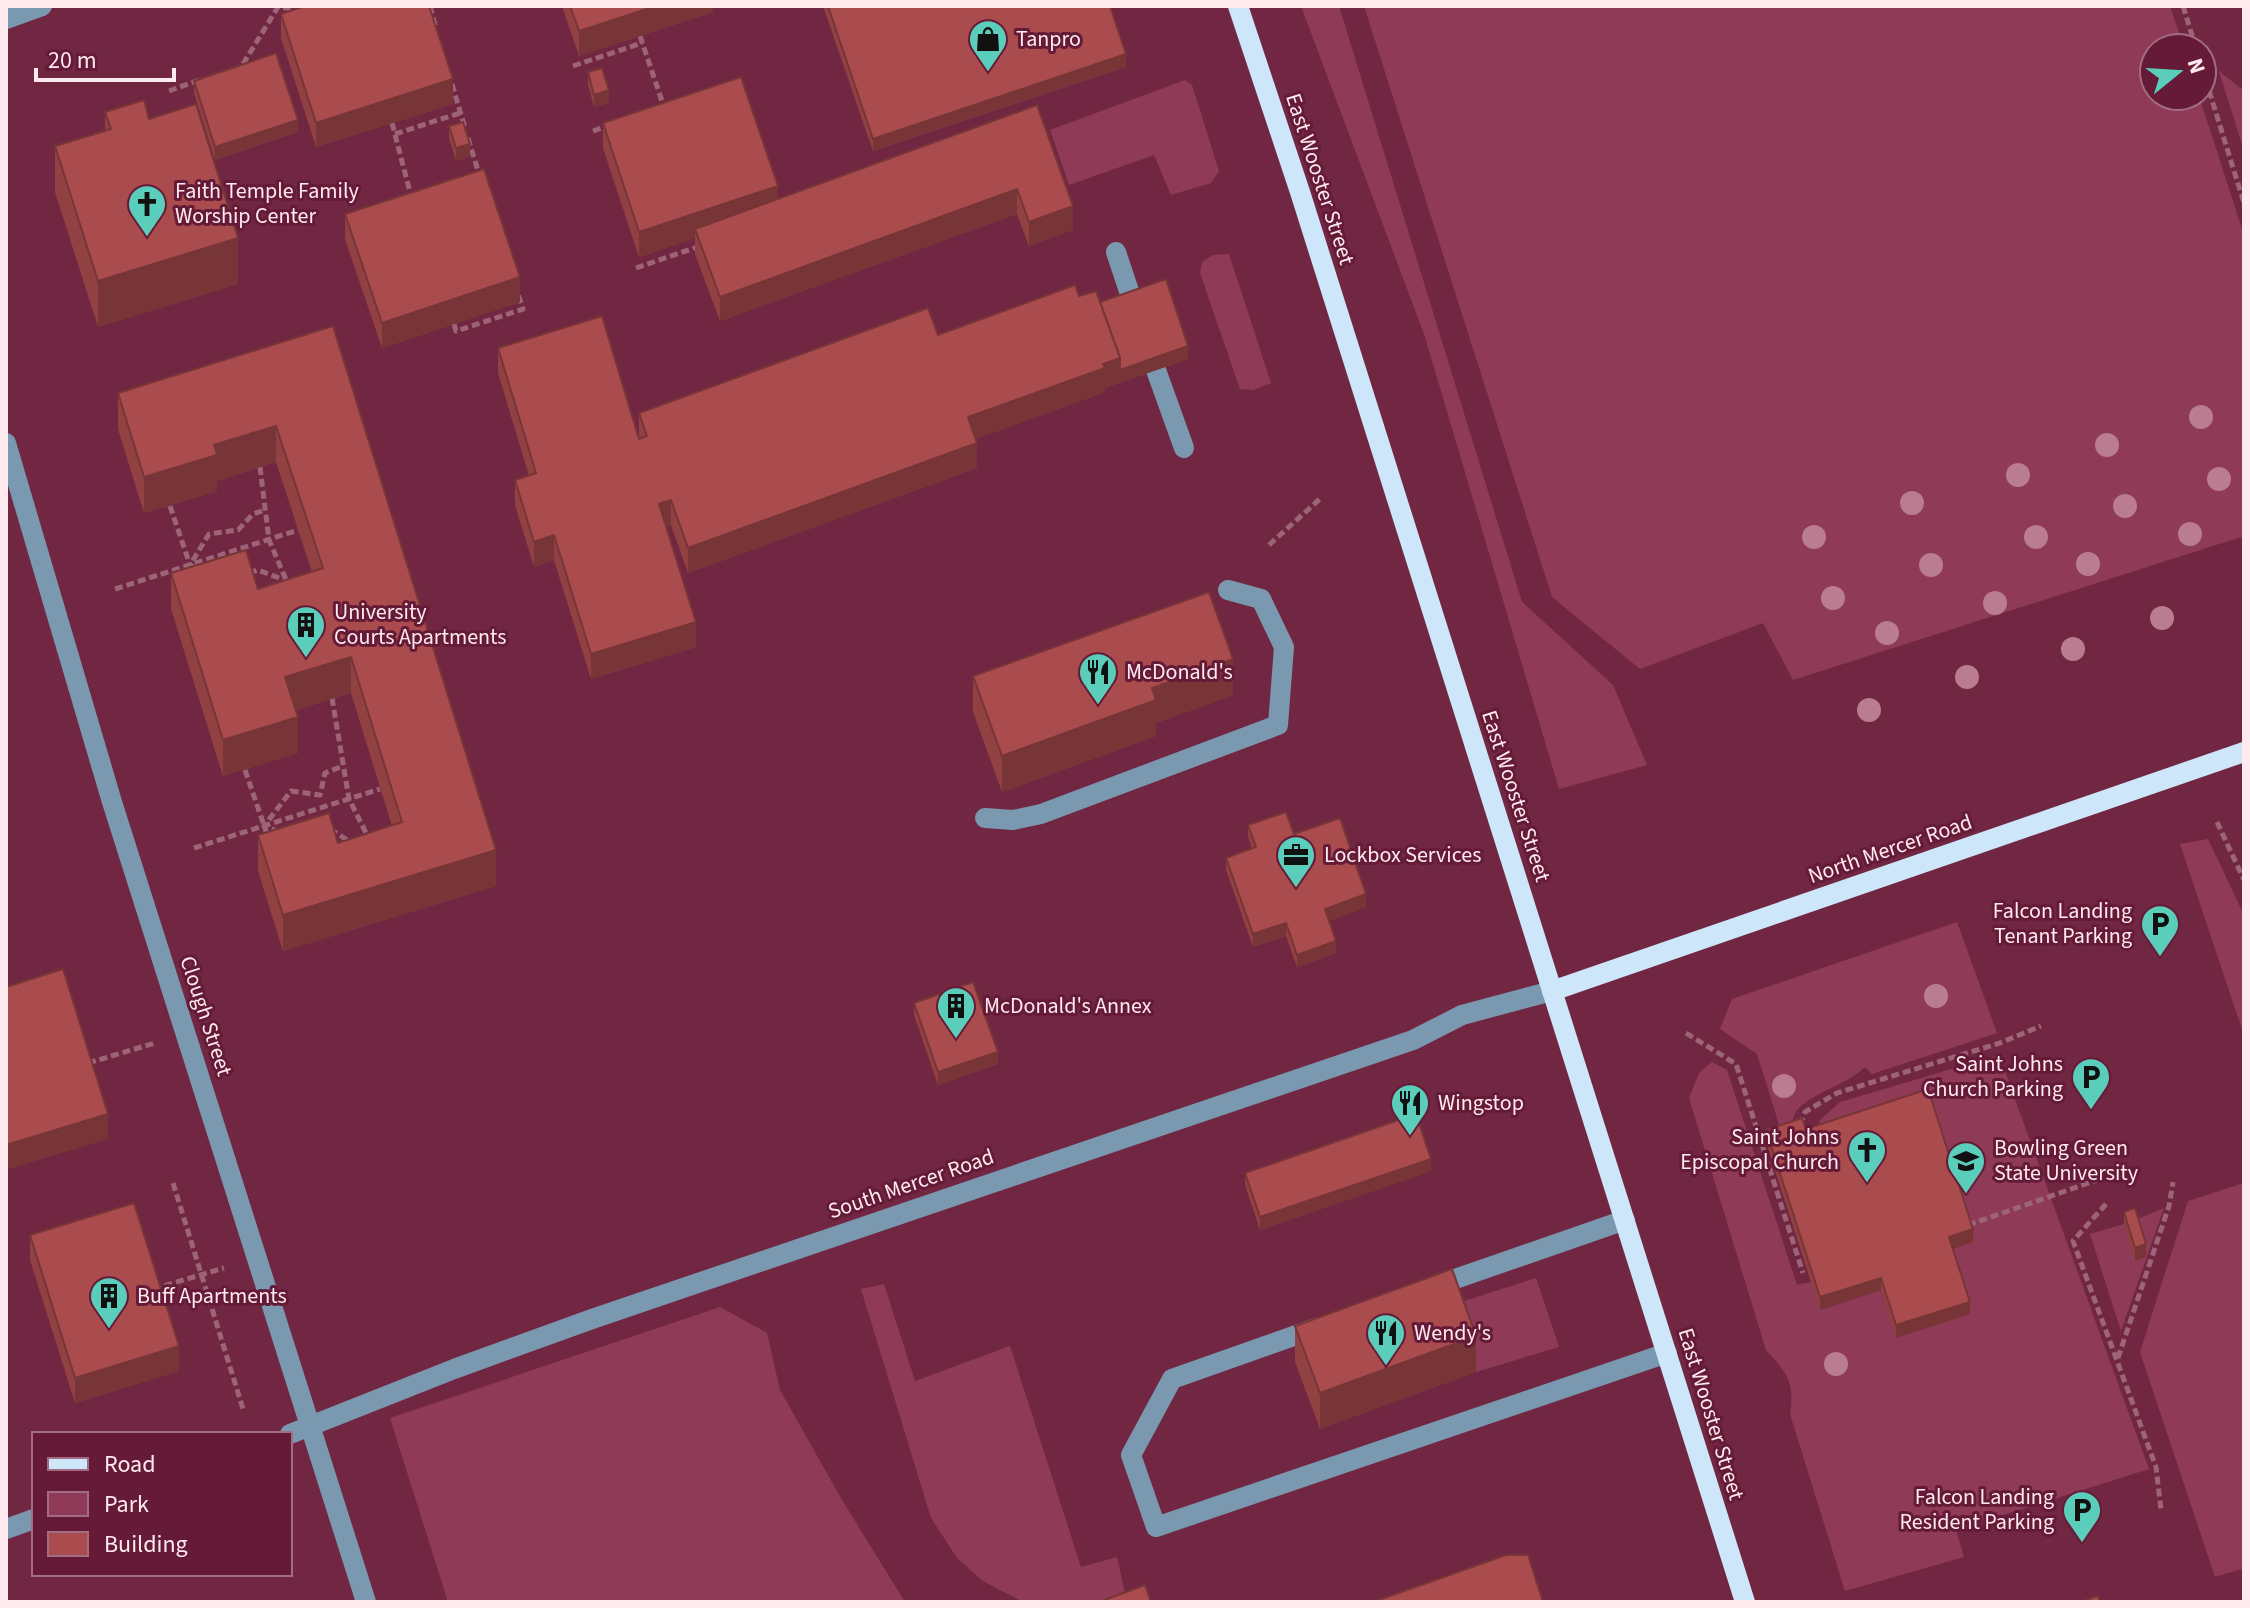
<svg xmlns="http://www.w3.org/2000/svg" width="2250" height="1608" font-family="'Source Sans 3',sans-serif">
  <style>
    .green { fill: #8f3b58 }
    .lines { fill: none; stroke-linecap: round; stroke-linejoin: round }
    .path { stroke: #9d6478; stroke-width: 5; stroke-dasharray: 8 4; stroke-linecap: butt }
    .minor { stroke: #7a99b0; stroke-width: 20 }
    .major { stroke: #cde6f9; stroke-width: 20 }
    .tree { fill: #ba7c90 }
    .wall { fill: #924143 }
    .shaded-wall { fill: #773537 }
    .building { fill: #aa4c4e; stroke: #773537; stroke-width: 2 }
    .labels { text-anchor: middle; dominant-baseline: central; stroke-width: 6; stroke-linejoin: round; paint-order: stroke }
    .poi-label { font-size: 22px; fill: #fde9ee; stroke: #651b37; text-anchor: start }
    .street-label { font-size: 22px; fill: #fde9ee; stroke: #651b37 }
  </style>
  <rect width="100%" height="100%" fill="#712742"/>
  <g class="green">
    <path d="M1301,6h38l183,596 91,83 34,80 -88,24 -135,-455z"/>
    <path d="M1364,6h806l14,42h-30v48h45l45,139v301l-451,144 -30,-57 -123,46 -88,-72z"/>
    <path d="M2219,71l25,20v60z"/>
    <path d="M1185,80l7,5 27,86 -8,12 -40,12 -17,-40 -85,30 -19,-55z"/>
    <path d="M1229,254l42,129 -18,7 -13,-1 -40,-116 2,-11 11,-7z"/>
    <path d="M2208,839l36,76v120l-64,-191z"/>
    <path d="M1957,922l40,111 -125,41 -7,-7c-18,18 -52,25 -68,43 -3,4 -5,13 -8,18l-8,3 -24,-77 -37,-25 12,-30z"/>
    <path d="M1999,1055l150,414 -193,61 8,27 -119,34 -55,-177c5,-32 -3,-41 -24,-64l-77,-252 10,-25 13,-11 15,8 70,215 14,-3 10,28 60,-20 16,48 52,-88 24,-8 -151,-106 -3,-15 21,-19z"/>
    <path d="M2244,1183v385l-29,9 -75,-225 48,-151z"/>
    <path d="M2164,1208l-43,123 -31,-97 34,-10 11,36 11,-3 -11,-37z"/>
    <path d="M1536,1278l23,69 -83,25 -24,-67z"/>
    <path d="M884,1284l31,97 95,-35 71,221 36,-10 10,45h-104l-40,-21 -26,-23 -26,-40 -70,-229z"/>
    <path d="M720,1307l47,26 13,57 62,110 63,102h-457l-58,-184z"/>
  </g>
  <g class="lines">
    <g class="path">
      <path d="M430,6l6,22"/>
      <path d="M2183,6l13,42"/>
      <path d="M640,36l24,71"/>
      <path d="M243,64l35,-57 18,2 8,-3"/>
      <path d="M573,66l69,-23"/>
      <path d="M2202,68l42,135"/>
      <path d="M452,84l13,44"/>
      <path d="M169,91l30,-11"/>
      <path d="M392,123l19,73"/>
      <path d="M593,131l14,-5"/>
      <path d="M395,134l65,-21"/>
      <path d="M468,138l11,36"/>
      <path d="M636,268l64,-22"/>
      <path d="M454,324l2,7 67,-22 -5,-15"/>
      <path d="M260,467l9,73 18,42"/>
      <path d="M170,506l20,59"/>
      <path d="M1269,545l53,-48"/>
      <path d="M196,568l-6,-3 19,-31 29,-4 15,-16 12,-4"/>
      <path d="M249,573l9,-3 29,11"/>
      <path d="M115,589l183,-59"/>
      <path d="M332,698l17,101 20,40"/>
      <path d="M245,770l23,67"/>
      <path d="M2217,822l27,58"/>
      <path d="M330,829l22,14"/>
      <path d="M279,832l-15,-6 27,-35 29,4 5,-22 18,-7"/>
      <path d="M194,848l186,-59"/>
      <path d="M1686,1033l50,31 67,209"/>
      <path d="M88,1063l67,-20"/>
      <path d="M1800,1125l5,-13 32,-19 163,-50 41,-17"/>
      <path d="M173,1183l71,229"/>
      <path d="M2106,1204l-33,37 83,226 5,43"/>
      <path d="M1968,1225l129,-45"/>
      <path d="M153,1289l71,-21"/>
      <path d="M2118,1358l51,-152 4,-24"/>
    </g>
    <g class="minor">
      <path d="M6,19l36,-13"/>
      <path d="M1116,252l17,51"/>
      <path d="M1156,370l28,78"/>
      <path d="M6,443l106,359 254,800"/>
      <path d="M985,818l28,2 28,-6 237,-89 6,-78 -23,-48 -33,-9"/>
      <path d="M1432,1287l193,-67"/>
      <path d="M1319,1327l-147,52 -41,76 25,72 511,-174"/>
      <path d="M290,1434l164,-65 138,-50 821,-279 49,-25 90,-24"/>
      <path d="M6,1529l28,-10"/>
    </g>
    <g class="major">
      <path d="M1238,6l62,186 445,1410"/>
      <path d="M1552,991l692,-239"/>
    </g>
  </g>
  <g class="tree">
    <circle cx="2201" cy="417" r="12"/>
    <circle cx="2107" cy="445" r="12"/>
    <circle cx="2018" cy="475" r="12"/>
    <circle cx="2219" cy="479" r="12"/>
    <circle cx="1912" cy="503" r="12"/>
    <circle cx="2125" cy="506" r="12"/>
    <circle cx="2190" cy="534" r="12"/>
    <circle cx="1814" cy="537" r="12"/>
    <circle cx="2036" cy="537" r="12"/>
    <circle cx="2088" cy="564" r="12"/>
    <circle cx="1931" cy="565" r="12"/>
    <circle cx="1833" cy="598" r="12"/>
    <circle cx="1995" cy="603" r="12"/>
    <circle cx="2162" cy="618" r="12"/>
    <circle cx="1887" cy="633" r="12"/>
    <circle cx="2073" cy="649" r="12"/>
    <circle cx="1967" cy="677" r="12"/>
    <circle cx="1869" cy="710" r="12"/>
    <circle cx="1936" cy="996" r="12"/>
    <circle cx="1784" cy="1086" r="12"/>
    <circle cx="1836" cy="1364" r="12"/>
  </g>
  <g class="wall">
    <path d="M562,6h151v6l-134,44z"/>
    <path d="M823,6h287l16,61 -253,84z"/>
    <path d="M281,14l172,90 -137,43 -35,-109z"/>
    <path d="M588,72l21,31 -15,4 -6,-22z"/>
    <path d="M194,81l104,51 -83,28 -21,-67z"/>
    <path d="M1037,105l36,125 -44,16 -12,-32 -297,107 -25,-67v-16l-56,19 -36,-109v-25l175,76z"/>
    <path d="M105,112l44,7 89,165 -140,43 -43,-135v-46l50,-16z"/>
    <path d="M449,126l21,30 -14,5 -7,-23z"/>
    <path d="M345,214l175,88 -138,46 -37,-109z"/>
    <path d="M1079,296l21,6 88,57 -83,29v4l-130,47 2,29 -289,105 -17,-48 -5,1 30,121 -105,32 -37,-119 -20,7 -19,-62v-25l14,-4 -31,-103v-25l141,89v-24l299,-78z"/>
    <path d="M333,326l163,560 -213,65 -25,-80v-36l80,8 54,-17 -41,-133 -55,17 2,43 -75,23 -52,-167v-36l87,16 54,-17 -36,-110 -59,19v10l-73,22 -26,-84v-36z"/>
    <path d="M973,676l260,19 -77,28v13l-154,56 -29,-80z"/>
    <path d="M1248,825l46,9 72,73 -38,14 8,32 -39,14 -11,-31 -33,11 -27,-77v-12l26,-9 -4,-12z"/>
    <path d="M914,1003l84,61 -60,21 -24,-70z"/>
    <path d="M1806,1129l167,113 -21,6 18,66 -74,24 -15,-48 -61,20 -54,-168v-12z"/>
    <path d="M1431,1171l-171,59 -15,-45v-12z"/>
    <path d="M2124,1212l22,45 -11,4 -11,-37z"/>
    <path d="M30,1235l149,136 -104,32 -45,-143z"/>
    <path d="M1295,1326l181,46 -156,57 -25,-67z"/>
  </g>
  <g class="shaded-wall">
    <path d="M656,6h57v6l-134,44v-25z"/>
    <path d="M1126,54v13l-253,84v-12z"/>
    <path d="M453,79v25l-137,43v-24z"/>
    <path d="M609,90v13l-15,4v-12z"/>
    <path d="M298,120v12l-83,28v-13z"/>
    <path d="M470,144v12l-14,5v-13z"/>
    <path d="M778,186v25l-83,18v9l-56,19v-25z"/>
    <path d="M1017,189v25l-297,107v-24z"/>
    <path d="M1073,206v24l-44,16v-24z"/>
    <path d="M238,238v46l-140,43v-46z"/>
    <path d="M520,277v25l-138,46v-25z"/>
    <path d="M1188,346v13l-83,29v4l-137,50v-25l135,-53 17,-6z"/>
    <path d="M276,426v36l-59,19v10l-73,22v-36l70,-32z"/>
    <path d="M977,443v25l-289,105v-25z"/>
    <path d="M671,500v25l-12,3v-24z"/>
    <path d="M554,535v25l-20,7v-25z"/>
    <path d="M696,622v25l-105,32v-25z"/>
    <path d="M351,657v36l-66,20v-36z"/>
    <path d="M1233,659v36l-77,28v13l-154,56v-36l150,-68z"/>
    <path d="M298,717v36l-75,23v-36z"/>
    <path d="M496,850v36l-213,65v-36z"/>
    <path d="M1366,894v13l-41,15v-13z"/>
    <path d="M1286,923v13l-33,11v-13z"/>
    <path d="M1336,941v12l-39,14v-12z"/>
    <path d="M998,1052v12l-60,21v-13z"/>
    <path d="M108,1114v25l-102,31v-25z"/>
    <path d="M1431,1159v12l-171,59v-13z"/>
    <path d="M1973,1229v13l-24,8v-13z"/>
    <path d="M2146,1244v13l-11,4v-13z"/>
    <path d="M1881,1278v12l-61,20v-13z"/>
    <path d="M1970,1302v12l-74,24v-13z"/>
    <path d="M1476,1336v36l-156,57v-36z"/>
    <path d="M179,1346v25l-104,32v-25z"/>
  </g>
  <g class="building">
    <path d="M305,6h124l24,73 -137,44 -35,-109z"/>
    <path d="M570,6h86l-77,25z"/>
    <path d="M828,6h282l16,48 -253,85z"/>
    <path d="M276,53l22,67 -83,27 -21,-66z"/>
    <path d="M602,68l7,22 -15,5 -6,-23z"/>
    <path d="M741,77l37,109 -139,46 -36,-109z"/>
    <path d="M144,100l5,19 47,-15 42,134 -140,43 -43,-135 56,-17 -6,-17z"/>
    <path d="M1037,105l36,101 -44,16 -12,-33 -297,108 -25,-68z"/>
    <path d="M463,122l7,22 -14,4 -7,-22z"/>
    <path d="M484,169l36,108 -138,46 -37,-109z"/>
    <path d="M1166,279l22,67 -68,24v-12l-20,-56z"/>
    <path d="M1075,285l4,11 17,-5 24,67 -17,6 2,4 -137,49 9,26 -289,105 -17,-48 -12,4 37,118 -105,32 -37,-119 -20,7 -19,-62 21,-7 -38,-125 104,-32 37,123 8,-3 -8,-23 289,-105 10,27z"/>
    <path d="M333,326l163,524 -213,65 -25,-80 71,-22 9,30 64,-21 -51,-165 -66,20 13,40 -75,23 -52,-167 75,-23 12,39 65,-21 -47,-142 -62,19 3,10 -73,22 -26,-84z"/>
    <path d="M1209,592l24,67 -81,29 4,12 -154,56 -29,-80z"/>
    <path d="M1286,812l8,22 46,-16 26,76 -41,15 11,32 -39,14 -11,-32 -33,11 -27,-76 30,-11 -8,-22z"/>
    <path d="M63,969l45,145 -102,31v-158z"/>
    <path d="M973,982l25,70 -60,20 -24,-69z"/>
    <path d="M1928,1089l45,140 -24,8 21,65 -74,23 -15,-47 -61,19 -54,-167 36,-12 4,11z"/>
    <path d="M1416,1114l15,45 -171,58 -15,-44z"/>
    <path d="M134,1203l45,143 -104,32 -45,-143z"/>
    <path d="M2135,1208l11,36 -11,4 -11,-36z"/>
    <path d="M1452,1269l24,67 -156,57 -25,-67z"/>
    <path d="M1506,1555h22l15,47h-170z"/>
    <path d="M1145,1585l6,17h-52z"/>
    <path d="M2098,1596l2,6h-20z"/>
  </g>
  <defs>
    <g id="shop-pin" transform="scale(2)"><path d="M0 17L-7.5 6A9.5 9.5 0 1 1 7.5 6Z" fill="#5bcebb" stroke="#651b37"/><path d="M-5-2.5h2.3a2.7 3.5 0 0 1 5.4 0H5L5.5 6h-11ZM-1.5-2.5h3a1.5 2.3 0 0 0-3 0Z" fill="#111"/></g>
    <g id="church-pin" transform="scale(2)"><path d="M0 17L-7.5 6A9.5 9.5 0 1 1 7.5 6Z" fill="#5bcebb" stroke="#651b37"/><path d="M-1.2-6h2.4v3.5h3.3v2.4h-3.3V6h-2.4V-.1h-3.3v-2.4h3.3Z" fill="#111"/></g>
    <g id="building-pin" transform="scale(2)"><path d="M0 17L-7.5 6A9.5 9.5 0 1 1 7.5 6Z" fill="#5bcebb" stroke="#651b37"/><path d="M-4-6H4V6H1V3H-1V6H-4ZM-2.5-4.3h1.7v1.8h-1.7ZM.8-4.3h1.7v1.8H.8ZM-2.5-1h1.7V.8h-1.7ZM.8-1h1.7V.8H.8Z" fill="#111"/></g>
    <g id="restaurant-pin" transform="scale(2)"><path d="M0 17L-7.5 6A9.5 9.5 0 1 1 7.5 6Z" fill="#5bcebb" stroke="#651b37"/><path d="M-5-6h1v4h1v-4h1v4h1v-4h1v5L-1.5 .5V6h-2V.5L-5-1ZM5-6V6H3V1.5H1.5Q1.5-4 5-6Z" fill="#111"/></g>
    <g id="office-pin" transform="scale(2)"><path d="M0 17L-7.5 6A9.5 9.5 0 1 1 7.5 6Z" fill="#5bcebb" stroke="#651b37"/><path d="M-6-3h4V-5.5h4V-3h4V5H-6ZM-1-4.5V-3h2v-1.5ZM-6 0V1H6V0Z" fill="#111"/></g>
    <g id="parking-pin" transform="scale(2)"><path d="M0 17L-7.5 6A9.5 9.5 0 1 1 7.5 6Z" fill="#5bcebb" stroke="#651b37"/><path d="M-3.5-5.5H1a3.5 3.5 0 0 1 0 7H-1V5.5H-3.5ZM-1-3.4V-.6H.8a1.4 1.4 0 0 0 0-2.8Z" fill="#111"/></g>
    <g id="university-pin" transform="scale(2)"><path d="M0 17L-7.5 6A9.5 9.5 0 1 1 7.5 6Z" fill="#5bcebb" stroke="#651b37"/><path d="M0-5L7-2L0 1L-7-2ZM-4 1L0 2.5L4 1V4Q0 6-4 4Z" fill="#111"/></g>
  </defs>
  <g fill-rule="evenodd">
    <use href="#shop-pin" x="988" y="39"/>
    <use href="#church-pin" x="147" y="204"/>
    <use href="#building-pin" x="306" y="625"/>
    <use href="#restaurant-pin" x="1098" y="672"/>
    <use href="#office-pin" x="1296" y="855"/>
    <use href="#parking-pin" x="2160" y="924"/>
    <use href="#building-pin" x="956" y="1006"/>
    <use href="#parking-pin" x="2091" y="1077"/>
    <use href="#restaurant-pin" x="1410" y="1103"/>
    <use href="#church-pin" x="1867" y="1150"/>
    <use href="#university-pin" x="1966" y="1161"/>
    <use href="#building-pin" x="109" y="1296"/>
    <use href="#restaurant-pin" x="1386" y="1333"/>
    <use href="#parking-pin" x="2082" y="1510"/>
  </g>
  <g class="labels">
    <g class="poi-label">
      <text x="1016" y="39">Tanpro</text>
      <text x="175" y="191">Faith Temple Family<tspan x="175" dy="25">Worship Center</tspan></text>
      <text x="334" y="612">University<tspan x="334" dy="25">Courts Apartments</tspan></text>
      <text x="1126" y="672">McDonald's</text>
      <text x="1324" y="855">Lockbox Services</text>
      <text x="2132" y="911" text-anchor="end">Falcon Landing<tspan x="2132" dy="25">Tenant Parking</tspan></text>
      <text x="984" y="1006">McDonald's Annex</text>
      <text x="2063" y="1064" text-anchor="end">Saint Johns<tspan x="2063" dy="25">Church Parking</tspan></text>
      <text x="1438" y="1103">Wingstop</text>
      <text x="1839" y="1137" text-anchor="end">Saint Johns<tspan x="1839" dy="25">Episcopal Church</tspan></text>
      <text x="1994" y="1148">Bowling Green<tspan x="1994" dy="25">State University</tspan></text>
      <text x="137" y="1296">Buff Apartments</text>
      <text x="1414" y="1333">Wendy's</text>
      <text x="2054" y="1497" text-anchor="end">Falcon Landing<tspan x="2054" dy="25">Resident Parking</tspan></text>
    </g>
    <g class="street-label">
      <text transform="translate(1320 179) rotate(72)">East Wooster Street</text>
      <text transform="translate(1516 796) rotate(72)">East Wooster Street</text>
      <text transform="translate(1890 849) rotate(-19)">North Mercer Road</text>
      <text transform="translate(206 1016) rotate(72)">Clough Street</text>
      <text transform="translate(911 1184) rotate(-19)">South Mercer Road</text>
      <text transform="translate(1711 1414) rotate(73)">East Wooster Street</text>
    </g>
  </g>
  <rect width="2250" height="1608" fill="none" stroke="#fde9ee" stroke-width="16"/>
  <rect x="32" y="1432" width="260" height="144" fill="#651b37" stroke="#a26d80" stroke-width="2"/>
  <rect x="48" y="1458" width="40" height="12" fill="#cde6f9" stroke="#a26d80" stroke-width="2"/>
  <text x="104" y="1472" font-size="24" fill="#fde9ee">Road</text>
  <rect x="48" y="1492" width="40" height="24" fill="#8f3b58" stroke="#a26d80" stroke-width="2"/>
  <text x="104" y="1512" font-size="24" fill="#fde9ee">Park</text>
  <rect x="48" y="1532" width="40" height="24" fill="#aa4c4e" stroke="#a26d80" stroke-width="2"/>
  <text x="104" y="1552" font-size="24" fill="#fde9ee">Building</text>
  <g transform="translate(2178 72) rotate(72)"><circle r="38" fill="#651b37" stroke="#a26d80" stroke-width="2"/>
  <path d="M0-6L14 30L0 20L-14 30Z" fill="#5bcebb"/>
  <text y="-12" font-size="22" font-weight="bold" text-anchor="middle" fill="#fde9ee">N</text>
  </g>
  <path d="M36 68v12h138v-12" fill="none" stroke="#fde9ee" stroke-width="4"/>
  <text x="48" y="68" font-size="24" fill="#fde9ee" stroke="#651b37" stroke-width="6" paint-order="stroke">20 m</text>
</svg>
